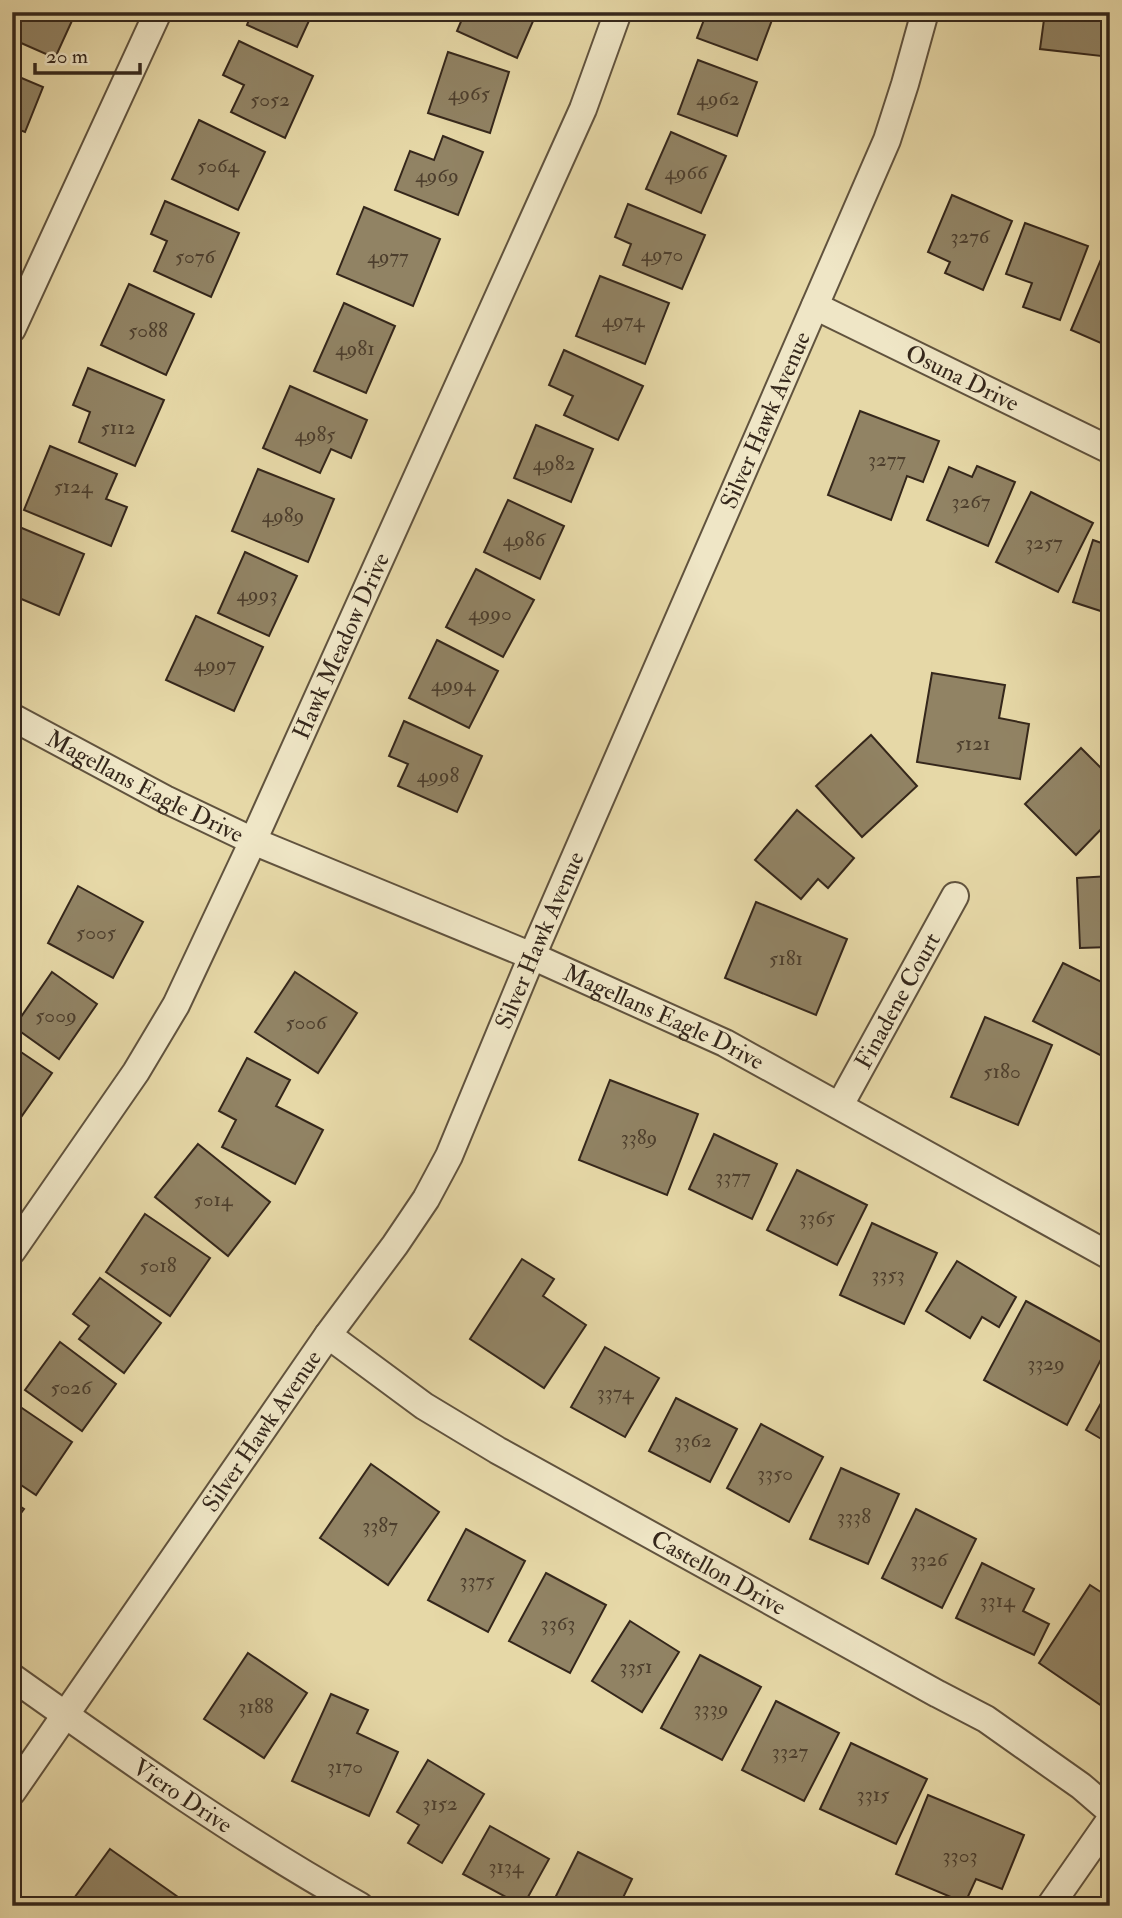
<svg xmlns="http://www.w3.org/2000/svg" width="1122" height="1918" font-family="'IM FELL Double Pica',serif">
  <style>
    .building { fill: #918364; stroke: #35271b; stroke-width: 2 }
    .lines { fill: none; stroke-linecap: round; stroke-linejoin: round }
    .street-casing { stroke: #61533e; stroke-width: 30 }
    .street { stroke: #efe6c6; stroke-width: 26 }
    .labels { text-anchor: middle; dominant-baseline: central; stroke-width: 5; stroke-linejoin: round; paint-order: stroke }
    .number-label { font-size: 21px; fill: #4c3e2d }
    .street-label { font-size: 24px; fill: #35271b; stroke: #efe6c6 }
  </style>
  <rect width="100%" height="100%" fill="#e6d8a7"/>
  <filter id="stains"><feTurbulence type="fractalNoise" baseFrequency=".00286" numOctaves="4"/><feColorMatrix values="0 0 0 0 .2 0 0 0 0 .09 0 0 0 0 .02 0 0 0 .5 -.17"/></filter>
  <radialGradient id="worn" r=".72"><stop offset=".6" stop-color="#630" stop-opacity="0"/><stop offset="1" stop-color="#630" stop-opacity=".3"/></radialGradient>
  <g class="building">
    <path d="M12,12h64l-21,46 -43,-19z"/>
    <path d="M252,12h61l-16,35 -50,-22z"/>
    <path d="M465,12h72l-20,46 -60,-27z"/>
    <path d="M707,12h68l-18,48 -60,-22z"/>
    <path d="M1045,12h65v45l-70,-8z"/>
    <path d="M239,41l74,35 -28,62 -54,-26 13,-27 -21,-10z"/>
    <path d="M448,52l61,20 -19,61 -62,-20z"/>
    <path d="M698,60l59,22 -20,54 -59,-22z"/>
    <path d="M12,74l31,13 -18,45 -13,-5z"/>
    <path d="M199,120l66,32 -27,58 -66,-31z"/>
    <path d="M671,132l55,24 -25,57 -55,-24z"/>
    <path d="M443,136l40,16 -25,63 -63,-25 15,-39 24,9z"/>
    <path d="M952,195l60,26 -29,69 -38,-17 5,-11 -22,-10z"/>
    <path d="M165,201l74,32 -28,64 -57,-26 13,-30 -16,-7z"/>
    <path d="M628,204l77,31 -23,54 -59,-24 8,-21 -16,-7z"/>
    <path d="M364,207l76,32 -27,67 -76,-32z"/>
    <path d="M1025,223l63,23 -28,74 -37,-13 9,-24 -26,-9z"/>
    <path d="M1105,250l5,2v95l-39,-17z"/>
    <path d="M600,276l69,27 -24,61 -69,-28z"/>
    <path d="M129,284l65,30 -28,61 -65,-30z"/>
    <path d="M344,303l51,23 -29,67 -52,-22z"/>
    <path d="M564,350l79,36 -25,54 -54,-25 9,-19 -24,-11z"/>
    <path d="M88,368l76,32 -29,66 -56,-24 11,-30 -17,-7z"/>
    <path d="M290,386l77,34 -16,38 -20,-9 -11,24 -57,-25z"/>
    <path d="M860,411l79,30 -16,41 -16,-6 -16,44 -63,-25z"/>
    <path d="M536,425l57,24 -22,53 -57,-24z"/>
    <path d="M50,446l67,28 -11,25 21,8 -16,39 -87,-36z"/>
    <path d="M977,466l38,16 -27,64 -61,-26 22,-53 23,10z"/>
    <path d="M258,469l76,30 -26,63 -76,-31z"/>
    <path d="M1031,492l62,31 -35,69 -62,-30z"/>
    <path d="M508,500l56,26 -24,53 -56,-27z"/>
    <path d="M17,526l67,28 -25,61 -47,-20v-57z"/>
    <path d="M1093,540l17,6v68l-37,-12z"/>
    <path d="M245,552l52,24 -28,60 -51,-23z"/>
    <path d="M476,569l58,31 -31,57 -57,-30z"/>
    <path d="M196,616l67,31 -29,64 -68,-31z"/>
    <path d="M437,640l61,31 -29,57 -60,-30z"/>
    <path d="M932,673l73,12 -6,33 30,6 -9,55 -103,-17z"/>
    <path d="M404,721l78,35 -25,56 -59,-26 10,-22 -19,-8z"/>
    <path d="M871,735l46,51 -55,51 -46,-51z"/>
    <path d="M1081,748l29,29v43l-34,35 -51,-51z"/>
    <path d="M797,810l57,48 -26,30 -10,-9 -17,20 -46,-39z"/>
    <path d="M1110,876v71l-30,1 -3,-70z"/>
    <path d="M78,886l65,36 -30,56 -65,-35z"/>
    <path d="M756,902l91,37 -31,76 -91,-37z"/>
    <path d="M1063,963l47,23v54l-8,16 -69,-35z"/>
    <path d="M52,972l45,32 -38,55 -45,-32z"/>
    <path d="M295,972l62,41 -39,60 -63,-41z"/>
    <path d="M985,1017l67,28 -34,80 -67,-28z"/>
    <path d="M12,1046l40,27 -40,57z"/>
    <path d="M247,1058l43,22 -14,26 47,24 -28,54 -73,-37 14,-27 -17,-9z"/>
    <path d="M610,1080l88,34 -31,81 -88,-35z"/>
    <path d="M714,1134l63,30 -25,55 -63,-30z"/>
    <path d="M198,1144l72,58 -42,54 -73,-59z"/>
    <path d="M797,1170l70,35 -30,60 -70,-35z"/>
    <path d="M145,1214l65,44 -40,58 -64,-44z"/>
    <path d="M872,1223l65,30 -33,71 -64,-29z"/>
    <path d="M522,1259l32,20 -11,17 43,29 -42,63 -74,-49z"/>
    <path d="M957,1261l59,36 -17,30 -17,-10 -12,21 -44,-27z"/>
    <path d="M100,1278l61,45 -37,50 -45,-34 10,-13 -16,-12z"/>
    <path d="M1026,1301l82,45 -41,79 -83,-45z"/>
    <path d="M60,1342l56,42 -34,47 -57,-41z"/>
    <path d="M605,1347l54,31 -34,59 -54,-30z"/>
    <path d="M1110,1387v57l-24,-14z"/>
    <path d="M676,1398l61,31 -27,53 -61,-31z"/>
    <path d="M16,1404l56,38 -36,53 -24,-16v-69z"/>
    <path d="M761,1424l62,33 -34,65 -62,-34z"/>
    <path d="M371,1464l68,48 -51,73 -68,-47z"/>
    <path d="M841,1468l58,26 -31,70 -58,-25z"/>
    <path d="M12,1501l12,8 -12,16z"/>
    <path d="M916,1509l60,30 -34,69 -60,-30z"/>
    <path d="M466,1529l59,32 -37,71 -60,-32z"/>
    <path d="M982,1563l52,26 -11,22 26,13 -15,31 -78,-37z"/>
    <path d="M546,1573l60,32 -36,68 -61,-32z"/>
    <path d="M1090,1585l20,13v96l-8,12 -63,-43z"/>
    <path d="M630,1621l49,31 -37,60 -50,-31z"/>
    <path d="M248,1653l59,40 -43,65 -60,-39z"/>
    <path d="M700,1655l61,32 -39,73 -61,-32z"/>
    <path d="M331,1694l37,16 -11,23 41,19 -29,64 -77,-35z"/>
    <path d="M776,1701l63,32 -35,68 -62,-31z"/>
    <path d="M851,1743l76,36 -31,65 -76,-35z"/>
    <path d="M428,1760l56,34 -42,69 -34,-20 11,-18 -22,-13z"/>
    <path d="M928,1795l96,40 -22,54 -26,-10 -11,24 -69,-29z"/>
    <path d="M490,1826l59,33 -26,47 -60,-32z"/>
    <path d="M110,1849l68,48 -6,9 -103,-1z"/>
    <path d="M578,1852l54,27 -13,27h-68z"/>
  </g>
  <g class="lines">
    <g class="street-casing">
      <g id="street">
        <path id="s1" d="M815,306l295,144"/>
        <path d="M12,329l146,-317"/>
        <path id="s2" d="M12,717l153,82 88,42 279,115 193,87 385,213"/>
        <path id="s3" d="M840,1105l115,-209"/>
        <path id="s4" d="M12,1251l124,-179 40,-67 77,-164 330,-732 35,-97"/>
        <path id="s5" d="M328,1335l96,71 73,44 441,244 48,25 95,67 29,25"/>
        <path id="s6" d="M12,1677c114,81 226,161 348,229"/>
        <path id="s7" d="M12,1792l316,-457 67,-90 31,-46 23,-43 83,-200 355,-816 18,-56 20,-72"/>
        <path d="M1050,1906l60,-86"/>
      </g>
    </g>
    <use href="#street" class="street"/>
  </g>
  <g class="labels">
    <g class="number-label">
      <text x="469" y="93">4965</text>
      <text x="718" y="98">4962</text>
      <text x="270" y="99">5052</text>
      <text x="218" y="165">5064</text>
      <text x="686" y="172">4966</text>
      <text x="437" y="175">4969</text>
      <text x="970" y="236">3276</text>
      <text x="662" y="254">4970</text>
      <text x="195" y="256">5076</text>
      <text x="388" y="256">4977</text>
      <text x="623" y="320">4974</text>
      <text x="148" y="330">5088</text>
      <text x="355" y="348">4981</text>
      <text x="118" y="427">5112</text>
      <text x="315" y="434">4985</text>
      <text x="887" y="459">3277</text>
      <text x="554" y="463">4982</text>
      <text x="73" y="486">5124</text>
      <text x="971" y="501">3267</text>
      <text x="283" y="515">4989</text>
      <text x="524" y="539">4986</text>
      <text x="1044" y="542">3257</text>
      <text x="257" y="594">4993</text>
      <text x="490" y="613">4990</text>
      <text x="215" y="664">4997</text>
      <text x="453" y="684">4994</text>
      <text x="973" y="743">5121</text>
      <text x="438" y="775">4998</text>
      <text x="96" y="932">5005</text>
      <text x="786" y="958">5181</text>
      <text x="56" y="1015">5009</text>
      <text x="306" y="1022">5006</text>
      <text x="1002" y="1071">5180</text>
      <text x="639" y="1137">3389</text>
      <text x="733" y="1176">3377</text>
      <text x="213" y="1199">5014</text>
      <text x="817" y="1217">3365</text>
      <text x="158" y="1265">5018</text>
      <text x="888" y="1274">3353</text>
      <text x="1046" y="1363">3329</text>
      <text x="71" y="1387">5026</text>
      <text x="615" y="1392">3374</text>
      <text x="693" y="1440">3362</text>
      <text x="775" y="1473">3350</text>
      <text x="854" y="1516">3338</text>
      <text x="380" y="1525">3387</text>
      <text x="929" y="1559">3326</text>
      <text x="477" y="1580">3375</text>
      <text x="997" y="1600">3314</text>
      <text x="558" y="1623">3363</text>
      <text x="636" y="1666">3351</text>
      <text x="256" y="1706">3188</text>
      <text x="711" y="1708">3339</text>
      <text x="790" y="1751">3327</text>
      <text x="345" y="1766">3170</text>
      <text x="873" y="1794">3315</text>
      <text x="440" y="1803">3152</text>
      <text x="960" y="1855">3303</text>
      <text x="506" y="1866">3134</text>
    </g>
    <g class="street-label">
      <text stroke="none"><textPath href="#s1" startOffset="164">Osuna Drive</textPath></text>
      <text stroke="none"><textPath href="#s7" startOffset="1573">Silver Hawk Avenue</textPath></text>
      <text stroke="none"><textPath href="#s4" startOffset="691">Hawk Meadow Drive</textPath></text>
      <text stroke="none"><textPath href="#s2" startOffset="150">Magellans Eagle Drive</textPath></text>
      <text stroke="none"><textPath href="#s7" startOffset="1006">Silver Hawk Avenue</textPath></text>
      <text stroke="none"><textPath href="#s3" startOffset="119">Finadene Court</textPath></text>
      <text stroke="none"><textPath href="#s2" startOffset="718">Magellans Eagle Drive</textPath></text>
      <text stroke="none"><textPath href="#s7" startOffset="439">Silver Hawk Avenue</textPath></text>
      <text stroke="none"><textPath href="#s5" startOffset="458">Castellon Drive</textPath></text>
      <text stroke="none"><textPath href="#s6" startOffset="208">Viero Drive</textPath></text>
    </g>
  </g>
  <rect width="1122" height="1918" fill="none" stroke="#e6d8a7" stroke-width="42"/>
  <rect x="14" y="14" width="1094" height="1890" fill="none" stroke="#35271b" stroke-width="3.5"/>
  <rect x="21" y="21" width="1080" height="1876" fill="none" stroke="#35271b" stroke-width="2"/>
  <path d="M35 63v10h105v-10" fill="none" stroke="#35271b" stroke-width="3.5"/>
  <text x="46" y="63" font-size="21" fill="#35271b" stroke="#efe6c6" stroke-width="5" paint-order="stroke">20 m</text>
  <rect width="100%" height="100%" filter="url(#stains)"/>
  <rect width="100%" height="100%" fill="url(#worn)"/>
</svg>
